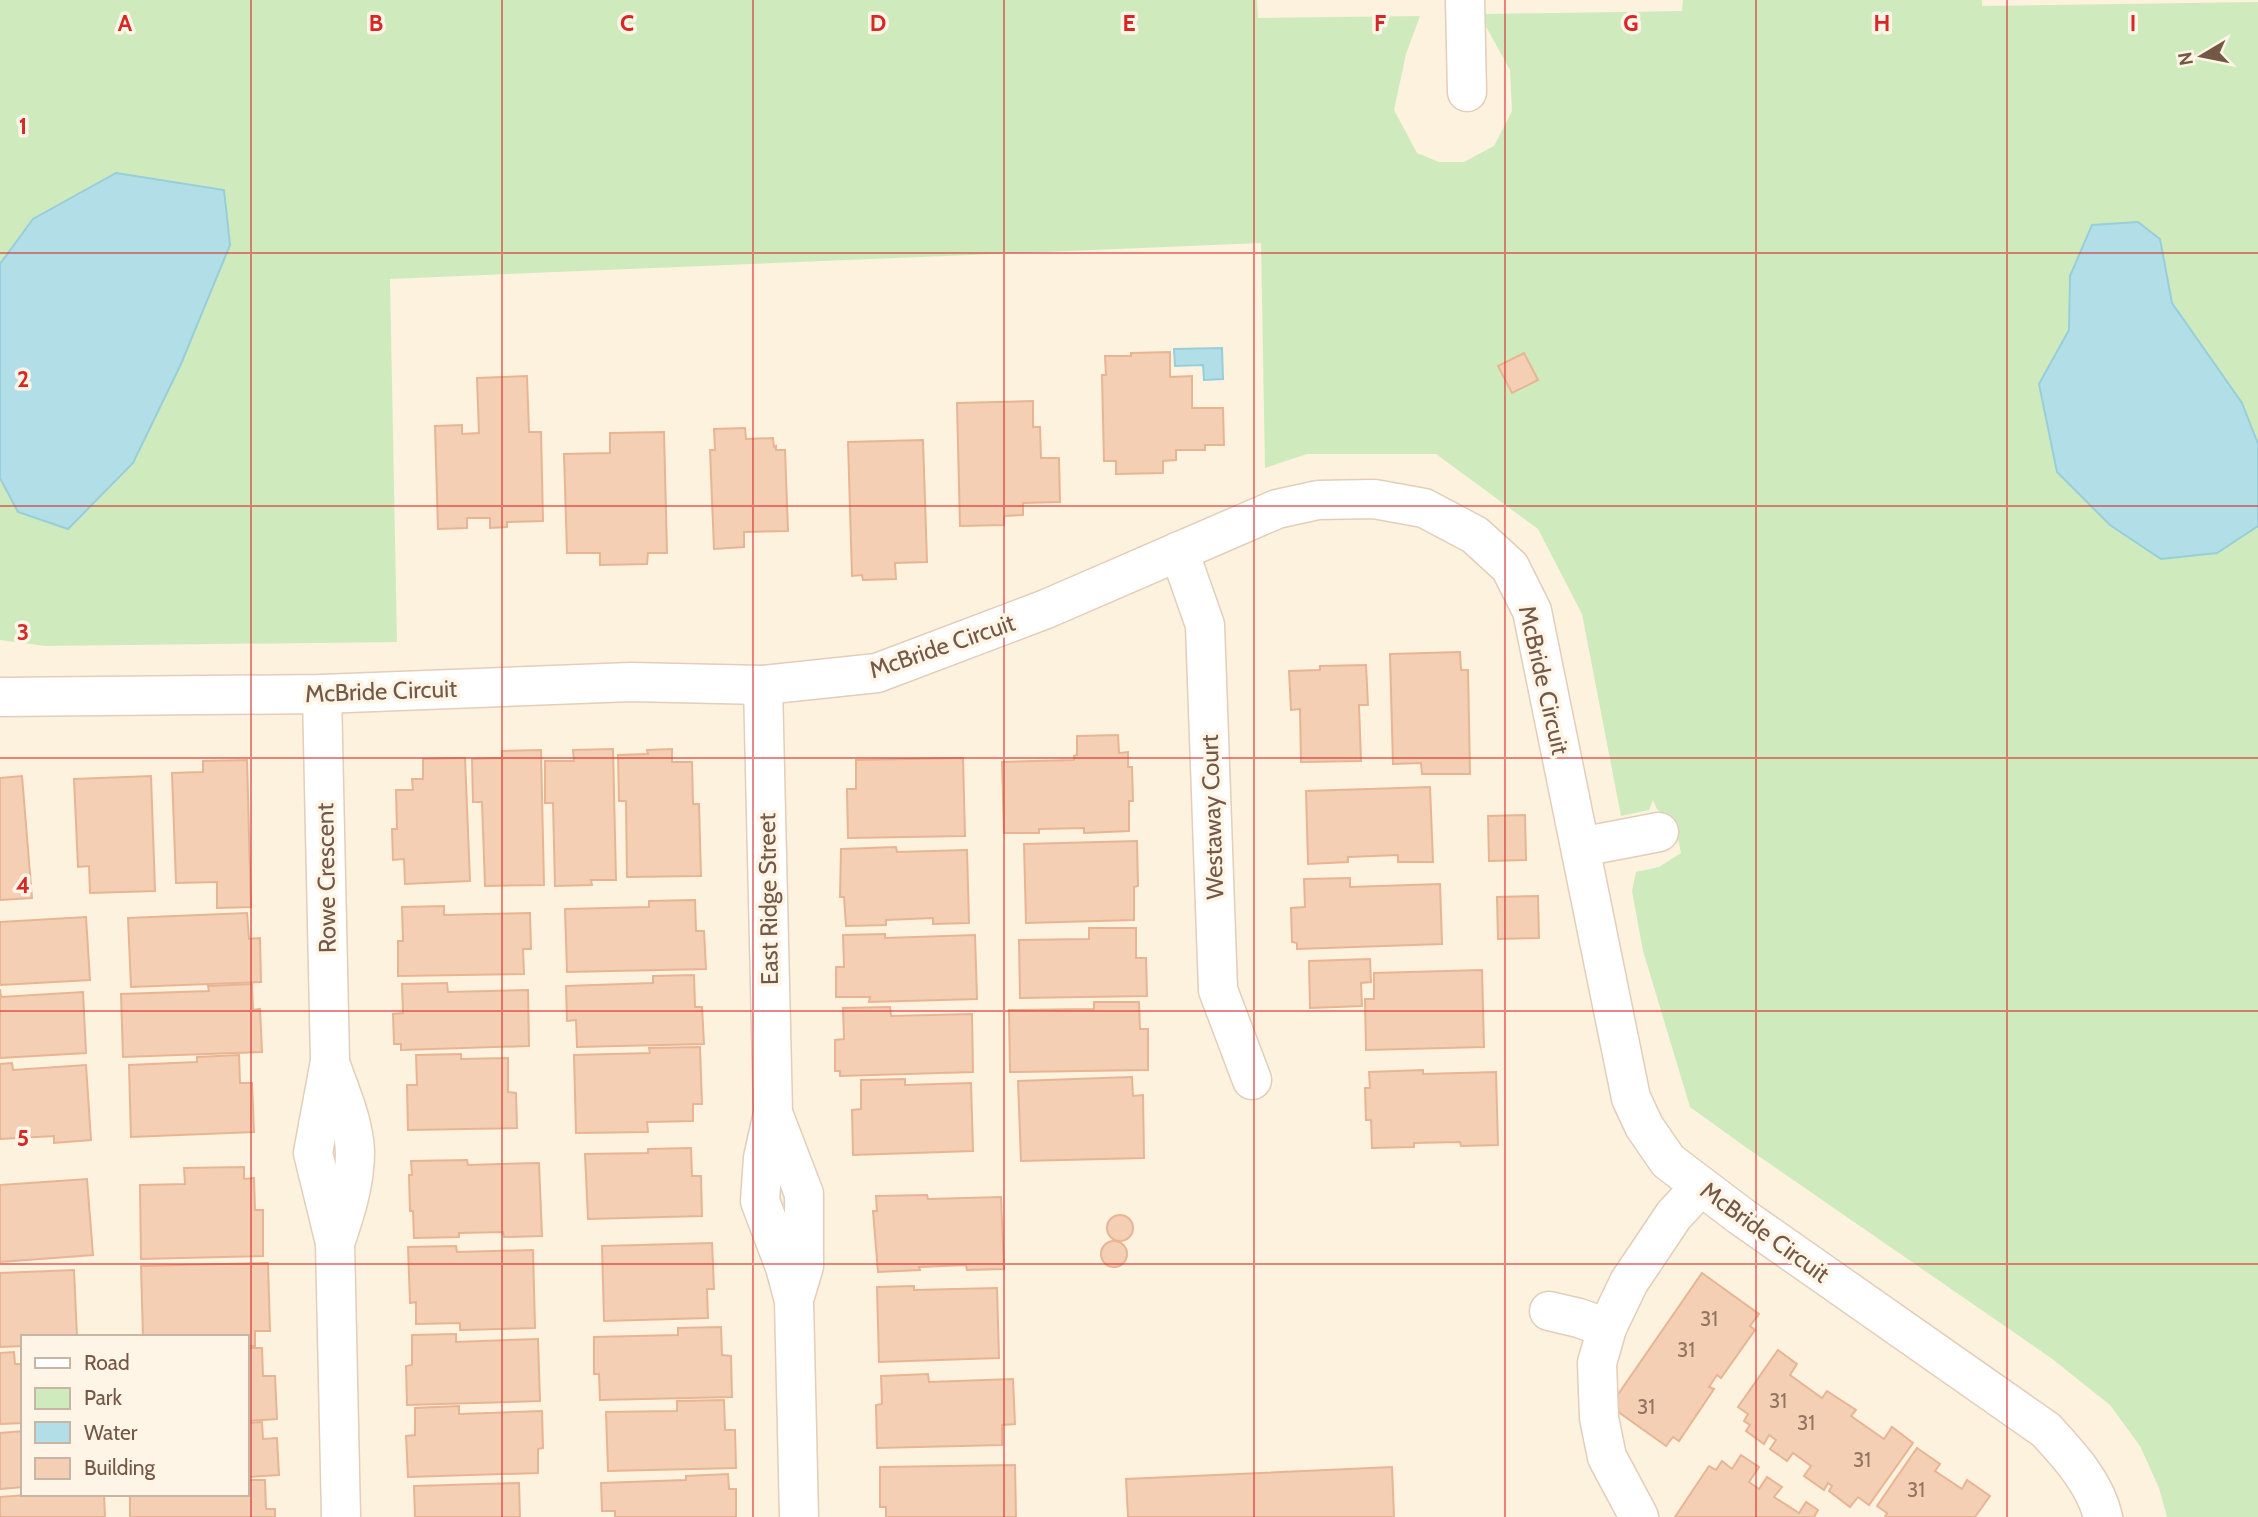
<svg xmlns="http://www.w3.org/2000/svg" width="2258" height="1517" font-family="Cabin,sans-serif">
  <style>
    .green { fill: #cfebbd }
    .water { fill: #b2dfe7; stroke: #98ceda; stroke-width: 2 }
    .building { fill: #f4cfb4; stroke: #e8b594; stroke-width: 2 }
    .lines { fill: none; stroke-linecap: round; stroke-linejoin: round }
    .street-casing { stroke: #e2ceba; stroke-width: 41 }
    .street { stroke: #fff; stroke-width: 38 }
    .grid { fill: none; stroke: #d62828; stroke-width: 2; stroke-opacity: 0.55 }
    .labels { text-anchor: middle; dominant-baseline: central; stroke-width: 7; stroke-linejoin: round; paint-order: stroke }
    .number-label { font-size: 21px; fill: #947561 }
    .street-label { font-size: 24px; fill: #745745; stroke: #fff5e6 }
    .grid-label { font-size: 23px; text-anchor: middle; font-weight: bold; fill: #d62828; stroke: #fff5e6; stroke-width: 7; stroke-linejoin: round; paint-order: stroke }
  </style>
  <rect width="100%" height="100%" fill="#fdf2de"/>
  <path class="green" d="M0,0h1257l1,18 162,-2 -14,38 -12,56 23,43 22,9h25l30,-16 18,-35 -2,-41 -26,-47 -1,-9 199,-3 1,-11h299v6l276,-4v442l-16,-41 -70,-100 -12,-64 -90,37 -1,54 -30,54 178,169 41,-27v991h-91l-8,-29 -19,-42 -30,-41 -59,-47 -307,-212 -54,-39 -47,-156 -11,-60 4,-19 23,-5 22,-14 -6,-29 -18,-15 -4,-9 -4,10 -28,6 -39,-202 -44,-85 -102,-75h-129l-42,14 -4,-225 -871,36 7,363 -352,4 -45,-6v-162l19,34 14,-293 -33,45z"/>
  <g class="water">
    <path d="M116,173l108,17 6,55 -49,119 -48,99 -65,66 -50,-17 -18,-34v-214l33,-45z"/>
    <path d="M2138,222l22,17 12,64 70,100 16,41v82l-41,27 -56,6 -51,-34 -53,-53 -18,-88 30,-54 1,-54 22,-51z"/>
    <path d="M1222,348l1,31 -19,1 -1,-15 -28,1 -1,-17z"/>
  </g>
  <g class="building">
    <path d="M1170,352v25l22,-1v32h31l1,37h-19v5h-29v10l-13,1v12l-47,1v-13h-12l-2,-86h4l-1,-19h26v-3z"/>
    <path d="M1524,353l14,27 -26,13 -14,-27z"/>
    <path d="M527,376l2,56h12l2,89 -36,1v5l-17,1v-10h-23v10l-29,1 -3,-103 27,-1v9l17,-1 -2,-55z"/>
    <path d="M1033,401v26h7l1,31h18l1,44 -37,1v12l-19,1v9l-44,1 -3,-123z"/>
    <path d="M745,428l1,11 27,-1 1,9 2,-1v4h9l3,81 -44,1v15l-30,2 -4,-99h5l-1,-21z"/>
    <path d="M664,432l3,121h-19l-1,11 -47,1v-12h-33l-3,-99 46,-1v-20z"/>
    <path d="M923,440l4,122 -32,1 1,16 -33,1 -1,-5 -10,1 -4,-134z"/>
    <path d="M1460,652l1,18h7l2,104h-48l-1,-11 -28,1 -3,-110z"/>
    <path d="M1366,665l2,40h-9l2,56 -60,1 -1,-53 -9,1 -2,-39 31,-1v-4z"/>
    <path d="M1118,735l1,18 9,-1v15h4l1,34h-4v30l-45,2v-5l-45,1v4h-35l-2,-71 72,-2v-4l3,-1v-19z"/>
    <path d="M613,749l3,131h-25l1,5 -37,1 -2,-83h-8v-42h29l-1,-11z"/>
    <path d="M672,749v13h20l1,42h6l2,72 -74,1 -1,-76h-7l-1,-46 30,-1 -1,-4z"/>
    <path d="M541,750l3,135 -59,1 -3,-84h-9l-1,-43 30,-1v-7z"/>
    <path d="M465,758l5,123 -65,3 -1,-25 -11,1 -1,-31h5l-1,-39h17l-1,-11h11v-20z"/>
    <path d="M963,758l2,78 -117,2 -1,-49h9v-29z"/>
    <path d="M247,760l4,147 -34,1v-26l-41,1 -4,-110 31,-1v-11z"/>
    <path d="M22,776l10,122 -32,2v-122z"/>
    <path d="M151,776l4,115 -65,2 -1,-27 -11,1 -4,-88z"/>
    <path d="M1430,787l3,75h-35v-7l-50,2v5l-40,2 -2,-73z"/>
    <path d="M1525,815l1,45 -37,1 -1,-45z"/>
    <path d="M1137,841l1,45 -4,1v33l-108,3 -2,-79z"/>
    <path d="M896,847l1,5 70,-2 2,73 -36,1v-6l-47,2v5l-40,1 -2,-29h-4l1,-48z"/>
    <path d="M1350,878v9l90,-3 2,60 -145,5v-6l-5,-1 -1,-34 14,-1 -1,-28z"/>
    <path d="M1538,896l1,42 -41,1 -1,-42z"/>
    <path d="M695,900l1,31h8l2,38 -139,3 -2,-63 84,-2v-6z"/>
    <path d="M444,906v9l86,-2 1,36h-8l1,25 -126,2v-35h5l-1,-34z"/>
    <path d="M247,913l2,26 11,-1 1,44 -130,5 -3,-69z"/>
    <path d="M86,917l4,63 -90,5v-63z"/>
    <path d="M1089,928h47v30h10l1,38 -127,2 -1,-58 70,-1z"/>
    <path d="M885,934v4l90,-3 2,64 -108,3 1,-5h-34v-30h8l-1,-32z"/>
    <path d="M1370,959l1,23 -10,1 1,23 -52,2 -1,-47z"/>
    <path d="M1482,970l2,77 -118,3 -1,-51h9v-26z"/>
    <path d="M694,975l1,32h7l2,37 -127,3 -1,-27 -9,1 -1,-35 87,-3v-7z"/>
    <path d="M447,983l1,9 80,-2 1,56 -128,4v-6h-7l-1,-30 10,-1 -1,-29z"/>
    <path d="M252,984l1,26 7,-1 2,43 -139,5 -2,-63 88,-3 -1,-5z"/>
    <path d="M0,989l1,8 82,-5 3,61 -86,5z"/>
    <path d="M1094,1002h45l1,27h8v41l-138,2 -1,-62 85,-1z"/>
    <path d="M890,1007l1,9 81,-2 1,58 -133,4v-5h-5v-31l9,-1 -1,-31z"/>
    <path d="M700,1047l2,57h-9v17l-46,1 1,10 -72,1 -2,-78 76,-2 -1,-5z"/>
    <path d="M461,1054v5l47,-1v34l8,1 1,35 -109,2 -1,-45h10l-1,-30z"/>
    <path d="M239,1055l1,28h12l2,49 -123,5 -2,-72 68,-3v-5z"/>
    <path d="M12,1063l1,7 73,-5 5,75 -37,3v-7l-54,3v-75z"/>
    <path d="M1423,1070v4l73,-2 2,73 -37,1 -1,-4 -46,1v4l-42,1 -1,-28h-5l-1,-32h5l-1,-16z"/>
    <path d="M1132,1077l1,19 10,-1 1,63 -123,3 -3,-80z"/>
    <path d="M905,1079v6l66,-2 2,68 -120,4 -1,-45 9,-1v-29z"/>
    <path d="M691,1148l1,28h9l1,40 -114,3 -3,-65 63,-1v-4z"/>
    <path d="M467,1160l1,5 71,-2 3,73 -38,1 -1,-5 -44,1v4l-45,1 -1,-27h-3l-1,-36h3l-1,-14z"/>
    <path d="M244,1167v12l10,-1 1,32h8v46l-122,3 -1,-74 45,-1 -1,-16z"/>
    <path d="M87,1179l6,76 -93,7v-77z"/>
    <path d="M927,1195l1,4 73,-2 3,72 -37,1 -1,-5 -47,2 1,3 -42,2 -5,-61h4l-1,-15z"/>
    <circle cx="1120" cy="1228" r="13"/>
    <circle cx="1114" cy="1254" r="13"/>
    <path d="M712,1243l2,46h-7l1,29 -104,3 -2,-75z"/>
    <path d="M456,1246l1,6 76,-2 2,78 -75,2v-7l-44,1v-22l-6,1 -2,-56z"/>
    <path d="M268,1263l2,68h-15v15h-8v-9h-104l-2,-71z"/>
    <path d="M74,1270l3,67h-54v9l-23,1v-74z"/>
    <path d="M1702,1273l57,41 -9,12 5,4 -34,48 -4,-3 -8,12 5,2 -35,52 -6,-4 -7,9 -56,-40z"/>
    <path d="M914,1286v4l83,-2 2,70 -120,4 -2,-75z"/>
    <path d="M721,1327l1,28 9,1 1,41 -132,3 -1,-26h-5v-37l84,-2v-7z"/>
    <path d="M456,1334v8l82,-3 2,62 -133,4 -1,-39 6,-1v-30z"/>
    <path d="M247,1348h15l1,28h12l2,43 -30,2z"/>
    <path d="M1778,1350l19,14 -7,11 32,23 5,-7 29,19 -5,6 33,23 8,-12 21,16 -44,62 -11,-8 -8,10 -21,-16 3,-5 -4,-3 -4,7 -20,-14 7,-10 -18,-13 -6,8 -17,-12 6,-9 -7,-5 -5,9 -18,-13 4,-6 -6,-4 4,-7 -10,-7z"/>
    <path d="M14,1352l1,12h8v59l-23,1v-71z"/>
    <path d="M928,1374l1,8 84,-3 2,45 -13,1v20l-125,3 -1,-43 6,-1 -1,-28z"/>
    <path d="M724,1400l1,30h10l1,38 -128,3 -2,-59 71,-1v-10z"/>
    <path d="M459,1406v8l83,-3 1,37 -5,1v24l-130,4 -2,-41 9,-1v-27z"/>
    <path d="M262,1422l1,17 14,-1 2,37 -32,2v-54z"/>
    <path d="M23,1431v56l-23,2v-56z"/>
    <path d="M1917,1448l23,16 -5,7 27,18 5,-9 23,16 -15,21h-90l2,-4 -10,-7z"/>
    <path d="M1741,1455l18,12 -10,15 10,7 8,-12 15,10 -8,10 25,16 7,-11 12,8 -4,7h-139l34,-51 7,4 6,-9 10,8z"/>
    <path d="M1015,1465l1,52h-130v-10h-6v-40z"/>
    <path d="M1392,1467l2,50h-266l-2,-38z"/>
    <path d="M728,1474l1,15h7v28h-121v-6h-13l-1,-28 85,-3v-4z"/>
    <path d="M247,1480h18l1,29h9v8h-145v-23h117z"/>
    <path d="M519,1483l1,34h-105l-1,-31z"/>
    <path d="M41,1494h63l1,23h-105v-20z"/>
  </g>
  <g class="lines">
    <g class="street-casing">
      <g id="street">
        <path d="M1465,0l2,92"/>
        <path d="M1179,551l26,74 13,365 34,90"/>
        <path d="M763,685l10,428 -10,45 -3,43 25,66 9,34 5,216"/>
        <path d="M322,694l8,367 -17,92 22,90 6,274"/>
        <path d="M0,697l322,-3 309,-12 132,3 114,-12 169,-64 231,-100 41,-9 56,-1 50,9 51,27 35,32 22,44 99,487 13,28 24,35 74,56 304,213c23,25 49,53 57,87"/>
        <path d="M1581,847l78,-15"/>
        <path d="M330,1063c10,28 24,59 25,89 0,32 -10,62 -20,91"/>
        <path d="M773,1113l31,81v72l-9,30"/>
        <path d="M1549,1311l30,7 28,10"/>
        <path d="M1639,1517l-32,-60 -8,-39 -2,-55 10,-35 22,-46 45,-67 27,-29"/>
      </g>
    </g>
    <use href="#street" class="street"/>
  </g>
  <path class="grid" d="M251,0v1517M502,0v1517M753,0v1517M1004,0v1517M1254,0v1517M1505,0v1517M1756,0v1517M2007,0v1517M0,253h2258M0,506h2258M0,758h2258M0,1011h2258M0,1264h2258"/>
  <g class="labels">
    <g class="number-label">
      <text x="1709" y="1318">31</text>
      <text x="1686" y="1349">31</text>
      <text x="1778" y="1400">31</text>
      <text x="1646" y="1406">31</text>
      <text x="1806" y="1422">31</text>
      <text x="1862" y="1459">31</text>
      <text x="1916" y="1489">31</text>
    </g>
    <g class="street-label">
      <text transform="translate(942 646) rotate(-19)">McBride Circuit</text>
      <text transform="translate(1544 680) rotate(77)">McBride Circuit</text>
      <text transform="translate(381 691) rotate(-2)">McBride Circuit</text>
      <text transform="translate(1212 817) rotate(-92)">Westaway Court</text>
      <text transform="translate(326 878) rotate(-91)">Rowe Crescent</text>
      <text transform="translate(768 899) rotate(-91)">East Ridge Street</text>
      <text transform="translate(1765 1232) rotate(36)">McBride Circuit</text>
    </g>
  </g>
  <g class="grid-label">
    <text x="125" y="31">A</text>
    <text x="376" y="31">B</text>
    <text x="627" y="31">C</text>
    <text x="878" y="31">D</text>
    <text x="1129" y="31">E</text>
    <text x="1380" y="31">F</text>
    <text x="1631" y="31">G</text>
    <text x="1882" y="31">H</text>
    <text x="2133" y="31">I</text>
    <text x="23" y="134">1</text>
    <text x="23" y="387">2</text>
    <text x="23" y="640">3</text>
    <text x="23" y="893">4</text>
    <text x="23" y="1146">5</text>
  </g>
  <rect x="21" y="1335" width="228" height="161" fill="#fff5e6" stroke="#c7b6a6" stroke-width="2"/>
  <rect x="35" y="1358" width="35" height="10" fill="#ffffff" stroke="#c7b6a6" stroke-width="2"/>
  <text x="84" y="1370" font-size="21" fill="#745745">Road</text>
  <rect x="35" y="1388" width="35" height="21" fill="#cfebbd" stroke="#c7b6a6" stroke-width="2"/>
  <text x="84" y="1405" font-size="21" fill="#745745">Park</text>
  <rect x="35" y="1422" width="35" height="21" fill="#b2dfe7" stroke="#c7b6a6" stroke-width="2"/>
  <text x="84" y="1440" font-size="21" fill="#745745">Water</text>
  <rect x="35" y="1458" width="35" height="21" fill="#f4cfb4" stroke="#c7b6a6" stroke-width="2"/>
  <text x="84" y="1475" font-size="21" fill="#745745">Building</text>
  <g transform="translate(2202 56) rotate(260)" stroke="#fff5e6" stroke-width="5" paint-order="stroke">
  <path d="M0-5L12 26L0 18L-12 26Z" fill="#745745"/>
  <text y="-10" font-size="19" font-weight="bold" text-anchor="middle" fill="#745745">N</text>
  </g>
</svg>
